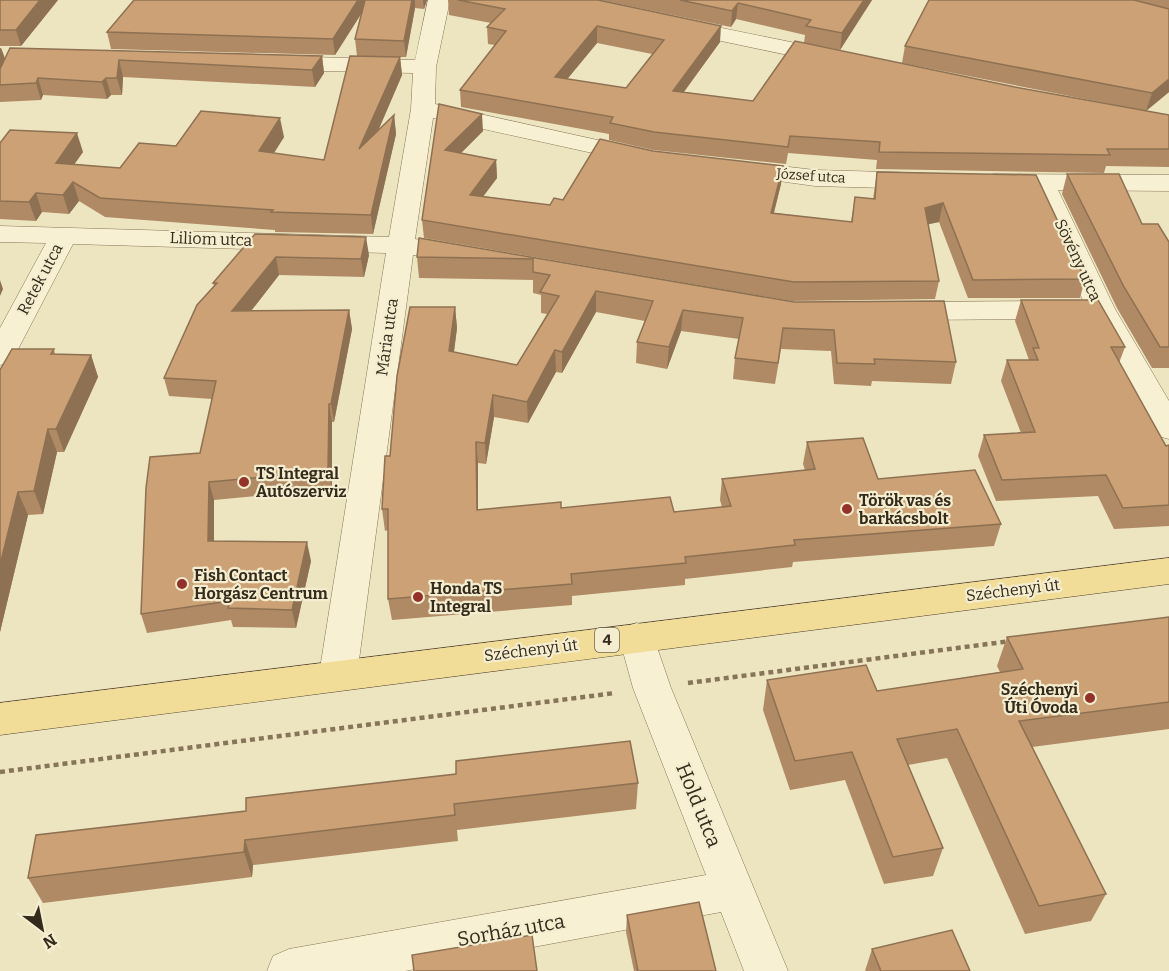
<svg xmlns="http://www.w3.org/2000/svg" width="1169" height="971" font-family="Bitter,serif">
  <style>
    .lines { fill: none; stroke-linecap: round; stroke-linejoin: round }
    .minor-casing { stroke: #867558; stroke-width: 1 }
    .major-casing { stroke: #53422c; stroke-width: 1 }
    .path { stroke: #867558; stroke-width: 4.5; stroke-dasharray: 5 4; stroke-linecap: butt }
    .minor { fill: #f8f0d2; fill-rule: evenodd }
    .major { fill: #f1dd97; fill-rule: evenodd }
    .wall { fill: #af8a65; fill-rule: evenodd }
    .shaded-wall { fill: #8e7152 }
    .building { fill: #cba175; stroke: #8e7152; stroke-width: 1.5; fill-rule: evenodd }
    .poi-dot { fill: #943229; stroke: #f5edcf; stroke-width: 2 }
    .labels { text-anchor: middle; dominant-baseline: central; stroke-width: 4.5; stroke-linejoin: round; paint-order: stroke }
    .far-street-label { font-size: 14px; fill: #352b1c; stroke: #f5edcf }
    .shield { fill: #f5edcf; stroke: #6f6552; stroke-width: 1.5 }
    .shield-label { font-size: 15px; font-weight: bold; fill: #352b1c }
    .street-label { font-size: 16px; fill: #352b1c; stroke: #f5edcf }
    .poi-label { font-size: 16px; font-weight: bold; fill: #352b1c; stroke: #f5edcf; text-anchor: start }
    .near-street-label { font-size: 20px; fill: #352b1c; stroke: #f5edcf }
  </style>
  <rect width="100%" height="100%" fill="#ede4c0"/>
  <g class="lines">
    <g class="minor-casing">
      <g id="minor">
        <path d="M428,0h22l-14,67 -1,37 203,45 9,2 3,5 -3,5 -9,2 -205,-45 -18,121 57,10 4,6 -4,6 -10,2 -49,-8 -56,420 -6,11 -13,4 -13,-4 -6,-11 67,-422 -313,-9 -58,111 -4,7 -11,3v-37l46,-85 -46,-1v-16l389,11 22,-128 2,-36 -136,-3 -8,-2 -3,-5 3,-5 8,-2 138,4z"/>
        <path d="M677,19l158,32 8,2 3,5 -3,5 -8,2 -166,-35 -3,-5 3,-5z"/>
        <path d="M737,161l78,9 107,3 9,3 4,5 -4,5 -9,3 -107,-3 -87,-12 -4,-5 4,-5z"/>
        <path d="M994,174l175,1v16l-111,-1 57,119 54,92v38l-11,-3 -71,-127 -55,-119 -47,-3 -4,-5 4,-5z"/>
        <path d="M1063,301l10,3 4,6 -4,6 -10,3 -161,1 -10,-3 -4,-6 4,-6 10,-3z"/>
        <path d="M637,623l13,4 21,61 117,283h-44l-23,-59 -316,59h-138l6,-15 16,-7 417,-74 -73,-187 -14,-51 5,-10z"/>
      </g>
    </g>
    <g class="major-casing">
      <path id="major" d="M1169,558v26l-1169,151v-32z"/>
    </g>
    <g class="path">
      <path d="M688,683l323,-42"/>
      <path d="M0,772l615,-79"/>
    </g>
    <use href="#minor" class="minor"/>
    <use href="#major" class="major"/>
  </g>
  <g class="wall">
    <path d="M0,0h58l-37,46h-21z"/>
    <path d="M134,0h293l-3,9 -9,-1 -9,49h-6l2,18 -24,56 16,-16 2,19 -23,100 -98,-2v-2l-170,-13 -26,-16 -10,13 -27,-2 -6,9 -36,-2v-76l83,9 -9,12 46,4 56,-22 108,-9 -10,16 50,7 33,-104 -2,-17 6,-25 -26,41 -224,-6 -4,-17z"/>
    <path d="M448,0h150l122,42 -36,50 69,9 262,-14 154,28v52l-63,-1 -2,7 -228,-4 1,-9 -89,-7 -2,11 -133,-14 -44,-10v-6l-148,-27 -1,-17 35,-45 -7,-1 -1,-17 4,-4 -42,-8zM597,43l55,11 -26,34 -59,-9z"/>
    <path d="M600,0h272l-32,50 -36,-7 1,-8 -69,-16 -5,8z"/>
    <path d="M929,0h240v92l-23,19 -244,-48 3,-17z"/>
    <path d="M0,48h1l4,11 317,-3 2,17 -9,14 -192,-10 -1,18h-11l-4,4 -64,-4 -2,5 -41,2z"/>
    <path d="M439,104l44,27 -22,22 35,7 1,18 -14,18 67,9 13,-5 218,-16 -7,29 77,9 4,-25 18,2 4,-27 159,3 49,104 -5,19h-112l-29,-76 -11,2 11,57 -4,18 -144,2 -367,-63 -2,-18z"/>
    <path d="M1067,174l102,68v126h-17l-35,-60 -55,-114z"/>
    <path d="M255,234l114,21 -5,22 -85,-2 -28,36 98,-1 3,19 -18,93h-2v67l-118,11v41l97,20 -15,67 -63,-1 -2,-7 -84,13 -6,-19 59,-161 12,-54 -43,-3 -5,-18 50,-92 -1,-3z"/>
    <path d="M419,238l375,64 162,60 -5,22 -79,-3 -1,5 -37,-2 -3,-33 -50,-2 -6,35 -42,-5 2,-21 4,-19 -58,-8 -14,38 -31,-6 1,-21 8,-21 -49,-9 -34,61 -6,-1 -28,51 -34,-6 -8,47 -8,-1v46l83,-1 113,4 48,-5 -2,-7 2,-21 83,-9 -2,-6 4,-22 71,37 123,45 -7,22 -201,16 -1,5 -107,12v6l-113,11v9l-180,15 -4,-21v-69l-3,1 -3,-22 8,-53 65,-149 2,21 -3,24 63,13 30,-51 -6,-1v-18l-8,-2v-13l-114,-2 -2,-21z"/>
    <path d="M1021,300l104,47 -6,16 47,83 3,-1v81l-55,3 -16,-33 -102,5 -18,-45 6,-21 37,-2 -20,-52 6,-21h22l-14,-39z"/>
    <path d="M54,349l1,5 36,1 7,22 -34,75h-7l-14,62 -15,1 -28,117v-262z"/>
    <path d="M1169,617v112l-137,18 74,147 -15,27 -66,13 -78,-176 -39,7 35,83 -10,28 -49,8 -39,-104 -55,10 -27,-80 4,-30 110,11 123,-19 -3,-6 10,-29z"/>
    <path d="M638,783l-2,26 -179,21 1,11 -205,24 -1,12 -209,26 -15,-25 8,-43z"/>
    <path d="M627,915l89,56h-82l-8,-39z"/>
    <path d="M872,949l98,22h-105z"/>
  </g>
  <g class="shaded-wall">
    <path d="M40,0h18l-37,46 -5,-16z"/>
    <path d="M358,0h12l-35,55 -2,-16z"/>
    <path d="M412,0h3v8l-9,49 -2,-16z"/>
    <path d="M423,0h4l-3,9z"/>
    <path d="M864,0h8l-32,50 2,-17z"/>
    <path d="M738,3l-2,16 -5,8 1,-16z"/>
    <path d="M597,26v17l-42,51v-17z"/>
    <path d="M721,26l-1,16 -48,66 1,-17z"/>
    <path d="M1,48l6,16 -7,9v-24z"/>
    <path d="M322,56l2,17 -9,14 -3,-17z"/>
    <path d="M400,57l2,18 -40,93 -3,-19z"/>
    <path d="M119,60l4,17 -1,18 -5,-17z"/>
    <path d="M38,78l5,17 -2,5 -5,-17z"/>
    <path d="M106,78l5,17 -4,4 -5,-17z"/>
    <path d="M1169,79v13l-23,19 6,-18z"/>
    <path d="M482,114l1,17 -37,37 -1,-18z"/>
    <path d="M394,115l2,19 -23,100 -2,-19z"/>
    <path d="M280,118l4,19 -21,33 -4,-19z"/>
    <path d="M77,133l6,19 -21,30 -6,-19z"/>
    <path d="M496,160l1,18 -26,35 -1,-18z"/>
    <path d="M783,166l-2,18 -12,47 2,-18z"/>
    <path d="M73,182l6,19 -10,13 -6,-19z"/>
    <path d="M36,193l6,19 -6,9 -7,-19z"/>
    <path d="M943,203l-4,19 -18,4 4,-18z"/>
    <path d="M366,237l3,18 -5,22 -3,-18z"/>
    <path d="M276,257l3,18 -42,54 -5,-18z"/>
    <path d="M0,280l3,9 -3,7z"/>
    <path d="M596,291v21l-34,61v-21z"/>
    <path d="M455,307l2,21 -6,45 -2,-22z"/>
    <path d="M349,310l3,19 -18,93 -3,-18z"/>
    <path d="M683,310l-2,21 -14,38 2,-22z"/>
    <path d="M555,350l1,22 -28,51 -1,-21z"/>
    <path d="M91,355l7,22 -34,75 -8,-23z"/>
    <path d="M493,395l1,22 -8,47 -1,-21z"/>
    <path d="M329,404l3,18v67l-4,-18z"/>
    <path d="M48,429l9,23 -14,62 -9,-23z"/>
    <path d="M476,442l2,21v68l-1,-21z"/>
    <path d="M209,482l5,18v59l-6,-18z"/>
    <path d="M18,492l10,23 -28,117v-67z"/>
    <path d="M307,542l4,19 -15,67 -4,-18z"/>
    <path d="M245,840l8,25 -1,12 -8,-25z"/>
  </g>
  <g class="building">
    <path d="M0,0h40l-24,30h-16z"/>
    <path d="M134,0h224l-25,39 -226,-7z"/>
    <path d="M365,0h47l-8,41 -49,-2z"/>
    <path d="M458,0h140l123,26 -48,65 80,10 42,-60 220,46 154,28v34h-62l3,6 -231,-3 1,-10 -90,-6 -2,11 -134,-15 -44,-9 3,-6 -153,-27 46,-59 -19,-4 18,-18zM597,26l67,14 -38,48 -71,-11z"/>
    <path d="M680,0h184l-22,33 -36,-7 5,-6 -73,-17 -6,8z"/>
    <path d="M929,0h205l35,9v70l-17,14 -247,-47z"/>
    <path d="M10,48l312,8 -10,14 -193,-10 -2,18h-11l-4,4 -64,-4 -2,5 -36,2v-16z"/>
    <path d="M350,56l50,1 -41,92 35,-34 -23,100 -100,-3 2,-2 -173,-12 -27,-16 -10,13 -27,-2 -7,9 -29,-1v-58l10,-13 67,3 -21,30 64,5 19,-25 37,3 25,-35 79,7 -21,33 65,9z"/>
    <path d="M439,104l43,10 -37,36 51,10 -26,35 80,10 4,-7 9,2 37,-61 53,12 130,15 -12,47 81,9 3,-25 20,2 2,-27 159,3 49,104 -112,1 -30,-77 -18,5 14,73 -145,1 -372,-62z"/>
    <path d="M1067,174h52l23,50h16l11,18v105h-9l-36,-60z"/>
    <path d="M255,234l111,3 -5,22 -85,-2 -44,54 117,-1 -18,94h-2l-1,67 -119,11 -1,59 99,1 -15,68 -64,-2 2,-7 -89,13 5,-126 4,-31 50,-4 16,-72 -52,-3 33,-73 20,-22h-4z"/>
    <path d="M419,238l375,64 150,-1 12,61 -82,-3 1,5 -38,-1 -3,-33 -51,-2 -5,35 -43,-5 8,-40 -60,-8 -14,37 -32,-5 16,-41 -57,-10 -34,61 -7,-2 -28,52 -34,-7 -8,48 -9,-1 1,68 84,-8v6l109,-11 4,15 57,-6 -9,-27 93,-10 -8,-27 56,-4 15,41 97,-9 26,54 -207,16 1,5 -110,12 1,6 -115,11 1,10 -184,15v-90h-6l3,-53h5l7,-80 13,-69h45l-6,44 68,14 42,-69 -19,-4 10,-17 -17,-3v-13l-116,-2z"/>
    <path d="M1021,300h77l27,47h-14l55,99 3,-1v60l-46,3 -17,-33 -104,5 -18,-45 51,-3 -28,-72h31l-5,-12h6z"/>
    <path d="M12,349h42l-3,5 40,1 -35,74h-8l-14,62 -16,1 -18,73v-195z"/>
    <path d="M1169,617v85l-150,19 87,173 -67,12 -82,-177 -60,10 46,109 -50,9 -41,-105 -57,9 -28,-81 99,-15 11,26 146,-22 -16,-32z"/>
    <path d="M630,741l8,42 -184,21 1,11 -210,25 -1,12 -216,26 8,-43 210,-24v-13l210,-24v-13z"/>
    <path d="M699,902l17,69h-78l-11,-56z"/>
    <path d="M952,930l18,41h-89l-9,-22z"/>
    <path d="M532,935l5,36h-123l-2,-16z"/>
  </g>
  <g class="poi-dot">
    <circle cx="244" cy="482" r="6"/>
    <circle cx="847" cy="509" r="6"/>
    <circle cx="182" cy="584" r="6"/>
    <circle cx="418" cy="597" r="6"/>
    <circle cx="1090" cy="698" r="6"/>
  </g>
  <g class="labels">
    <g class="far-street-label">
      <text transform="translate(811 176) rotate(4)">József utca</text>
    </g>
    <rect class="shield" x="595" y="628" width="24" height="24" rx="4.5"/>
    <g class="shield-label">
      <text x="607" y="640">4</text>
    </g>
    <g class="street-label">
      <text transform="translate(211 239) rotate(2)">Liliom utca</text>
      <text transform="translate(1078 260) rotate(65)">Sövény utca</text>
      <text transform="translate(40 279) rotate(-62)">Retek utca</text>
      <text transform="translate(387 337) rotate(-82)">Mária utca</text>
      <text transform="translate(1013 590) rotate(-7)">Széchenyi út</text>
      <text transform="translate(531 650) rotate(-7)">Széchenyi út</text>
    </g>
    <g class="poi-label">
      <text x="256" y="473">TS Integral<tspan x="256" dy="18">Autószerviz</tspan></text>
      <text x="859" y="500">Török vas és<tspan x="859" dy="18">barkácsbolt</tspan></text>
      <text x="194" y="575">Fish Contact<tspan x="194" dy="18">Horgász Centrum</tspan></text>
      <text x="430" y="588">Honda TS<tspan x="430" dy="18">Integral</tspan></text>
      <text x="1078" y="689" text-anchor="end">Széchenyi<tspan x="1078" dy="18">Úti Óvoda</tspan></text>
    </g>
    <g class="near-street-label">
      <text transform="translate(699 805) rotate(68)">Hold utca</text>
      <text transform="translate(511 930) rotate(-10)">Sorház utca</text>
    </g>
  </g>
  <g transform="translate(42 929) rotate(148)" stroke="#f5edcf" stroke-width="4.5" paint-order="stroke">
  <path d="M0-4.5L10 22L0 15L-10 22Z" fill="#352b1c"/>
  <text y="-9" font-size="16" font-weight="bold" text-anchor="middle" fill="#352b1c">N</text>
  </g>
</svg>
